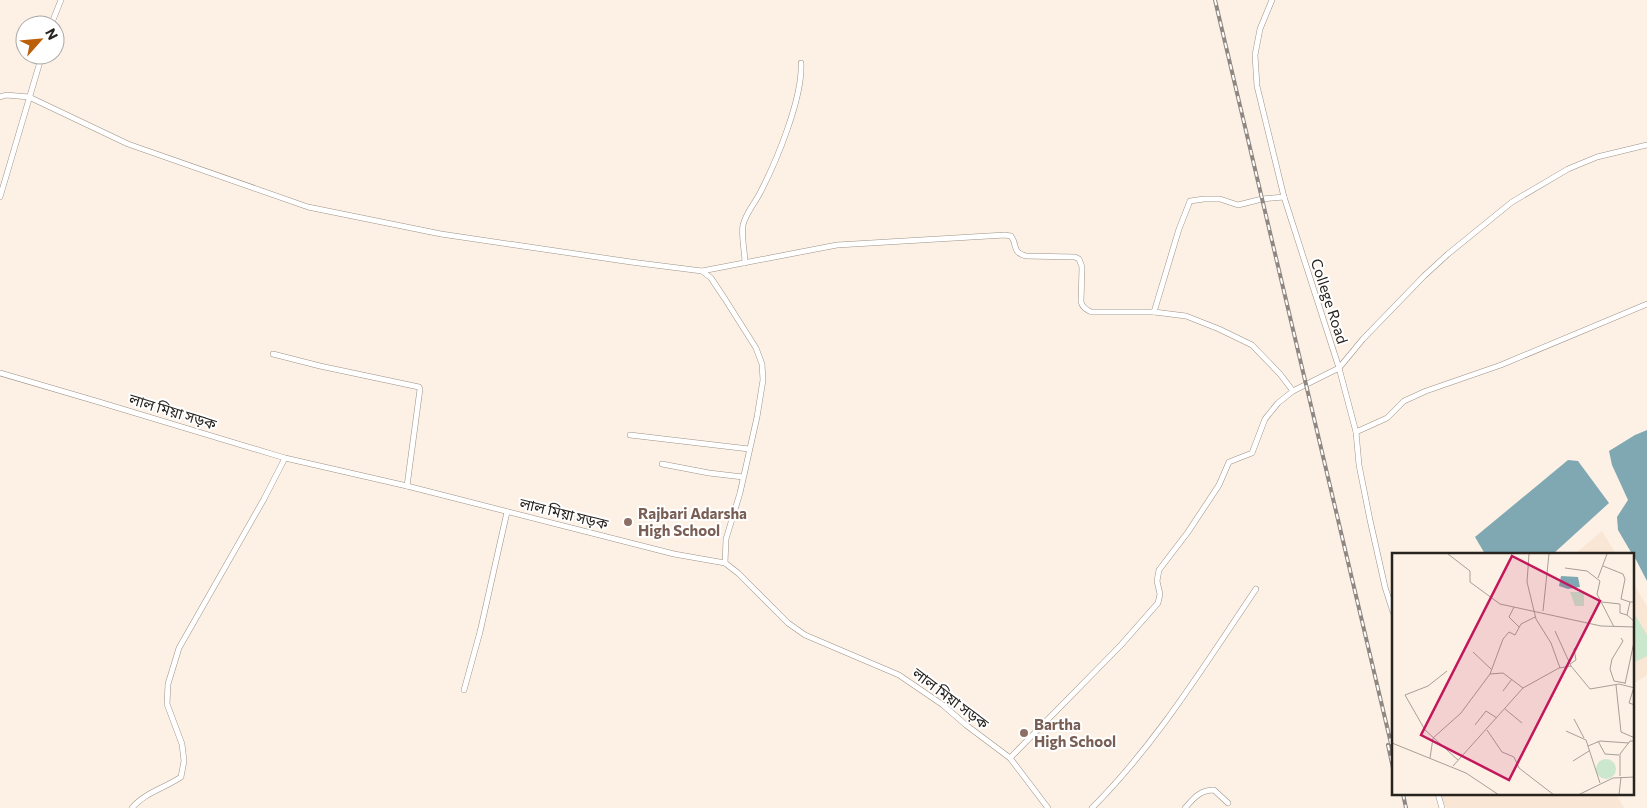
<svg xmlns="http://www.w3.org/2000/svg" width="1647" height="808" font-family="Commissioner,'Noto Sans Bengali',sans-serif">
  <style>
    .built { fill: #f9e6d5 }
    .green { fill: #cbe7cd }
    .water { fill: #7fa8b3 }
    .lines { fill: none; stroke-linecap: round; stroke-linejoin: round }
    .street-casing { stroke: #9d9287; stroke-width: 6 }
    .street { stroke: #fff; stroke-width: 5 }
    .rail-casing { stroke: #8f8780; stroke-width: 4 }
    .rail { stroke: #fff; stroke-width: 2; stroke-dasharray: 5.5; stroke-linecap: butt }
    .education-dot { fill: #8d6e63; stroke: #fff; stroke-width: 2 }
    .labels { text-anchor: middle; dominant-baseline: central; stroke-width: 4; stroke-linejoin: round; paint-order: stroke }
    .street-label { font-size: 15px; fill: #27231f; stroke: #fff }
    .education-label { font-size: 15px; font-weight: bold; fill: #785e54; stroke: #fff; text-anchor: start }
    .inset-road { fill: none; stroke: #a79f96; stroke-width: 1 }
    .view { fill: #c2185b; fill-opacity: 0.15; stroke: #c2185b; stroke-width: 2.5 }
    .inset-edge { fill: none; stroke: #27231f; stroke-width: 2.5 }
  </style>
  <rect width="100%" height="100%" fill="#fdf1e5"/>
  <g class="built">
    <path d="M1602,531l14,23h-41z"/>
    <path d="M1633,583l14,23v69l-14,9z"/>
    <path d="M1443,794h173l8,14h-178l-5,-13z"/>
  </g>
  <path class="green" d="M1633,611l14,24v21l-14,7z"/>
  <g class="water">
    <path d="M1647,430v151l-14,-27h-1l-14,-24 -1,-13 11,-17 -16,-35 -3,-14 26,-16z"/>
    <path d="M1568,460l10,1 31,42 -56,51h-68l-10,-17z"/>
  </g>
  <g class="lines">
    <g class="street-casing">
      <g id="street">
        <path d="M1272,0l-12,29 -5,26 2,31 27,111 55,171 17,64 3,33 11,55 15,67 8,25"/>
        <path d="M51,25l10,-25"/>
        <path d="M0,97l6,-2 23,2 99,47 180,63 133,27 190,28 71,9 9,7 14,21 31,49 6,16 1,16 -6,37 -17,76 -14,46 -1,24"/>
        <path d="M0,197l42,-142"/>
        <path d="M745,263c0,-11 -4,-27 -2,-38 3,-13 13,-23 18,-34 16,-31 42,-94 40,-128"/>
        <path d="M702,271l135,-26 168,-10 6,1c7,9 0,16 15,20l49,1 4,2 3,8 -1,35c2,6 5,7 10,10h63l32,4 33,13 33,16 28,29 13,17"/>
        <path d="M1154,312l25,-83 11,-28 14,-2h16l18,6 24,-6 22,-2"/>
        <path d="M273,354l47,12 99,21 1,2 -13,97"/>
        <path d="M0,373l99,29 186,56 122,28 267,68 51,9 13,10 50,50 17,12 94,40 44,30 23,20 44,33 38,50"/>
        <path d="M1356,432l31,-14 17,-17 22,-10 75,-26 146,-61"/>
        <path d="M630,435l119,14"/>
        <path d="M662,464l47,9 34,4"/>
        <path d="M464,690l16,-58 27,-120"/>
        <path d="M1010,758l111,-113 37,-42 2,-9 -3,-13 2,-11 29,-38 31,-47 10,-23 23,-9 13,-34 13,-16 15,-12 46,-23 24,-29 61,-63 24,-22 64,-52 56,-33 29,-12 50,-12"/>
        <path d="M1438,794l4,14"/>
        <path d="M132,808c12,-15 33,-20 49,-31l3,-16 -2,-17 -15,-40 1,-20 11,-36 85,-149 21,-41"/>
        <path d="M1092,808c65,-65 113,-144 164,-219"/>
        <path d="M1185,808c9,-10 15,-18 29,-18l14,13"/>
      </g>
    </g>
    <use href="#street" class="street"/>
    <g class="rail-casing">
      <g id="rail">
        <path d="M1215,0l178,752"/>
        <path d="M1388,745l5,23"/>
        <path d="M1403,794l3,14"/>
      </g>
    </g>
    <use href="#rail" class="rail"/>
  </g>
  <g class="education-dot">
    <circle cx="628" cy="522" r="5"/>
    <circle cx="1024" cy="733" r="5"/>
  </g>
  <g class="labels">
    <g class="street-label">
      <text transform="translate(1330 301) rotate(72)">College Road</text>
      <text transform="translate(173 411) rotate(17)">লাল মিয়া সড়ক</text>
      <text transform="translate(564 513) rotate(14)">লাল মিয়া সড়ক</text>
      <text transform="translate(951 698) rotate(37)">লাল মিয়া সড়ক</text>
    </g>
    <g class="education-label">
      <text x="638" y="513">Rajbari Adarsha<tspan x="638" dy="17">High School</tspan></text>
      <text x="1034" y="724">Bartha<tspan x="1034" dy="17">High School</tspan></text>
    </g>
  </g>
  <g transform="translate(1392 553)">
    <rect width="242" height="242" fill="#fdf1e5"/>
    <path d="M178,39h14v14h-9zM204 216a10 10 0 1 1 20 0a10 10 0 1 1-20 0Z" fill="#cbe7cd"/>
    <path d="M169,23l17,1 2,10 -12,2 -9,-3z" fill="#7fa8b3"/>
    <path class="inset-road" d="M56,1l22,17v11l30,22 101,22 34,1M137,1l-2,28 9,37 15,24 9,25M211,13l20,8 2,5 -4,20 9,3M173,15l22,3 13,10 -3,13 17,33M206,25l9,-24M210,49l18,2v9l7,2M243,49h-5l-3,13 8,7M122,54l-5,10 10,10M151,58l6,-57M163,78l16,35 19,23 29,-5 16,4M229,85l2,3 -11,18 -2,10 4,12 11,2M81,99l18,17M178,111l6,-4 -2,-11 3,-3M55,118l-19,15 -23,9 20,35 33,30M98,121l13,-35 6,-7 6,3 6,-11 14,-7M233,131l9,-42M224,132l5,47 14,6M242,134l-5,16 6,2M111,138l9,-12M113,156l17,14M182,166l10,19M83,172l11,-14 11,7M95,177l15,22 12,5 5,11 35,27M174,178l20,9 14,43M206,188l7,13 14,1M0,190l74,30 33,22M196,193l12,-5 29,2M38,205l3,-20 28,-25 29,-39 13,-1 20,15M181,208l16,-10M61,213l70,-78 36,-20 12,-2M228,223v-22l10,-13h5M186,242l35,-17 22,-1M227,242l2,-18"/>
    <path class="view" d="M120,3l88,45 -91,179 -88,-45z"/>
    <rect width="242" height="242" class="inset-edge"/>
  </g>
  <g transform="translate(40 40) rotate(63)"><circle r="24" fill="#ffffff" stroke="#a9a7a5"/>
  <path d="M0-4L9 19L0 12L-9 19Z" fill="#bb5f0b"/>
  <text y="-8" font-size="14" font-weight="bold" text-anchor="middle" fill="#27231f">N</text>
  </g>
</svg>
